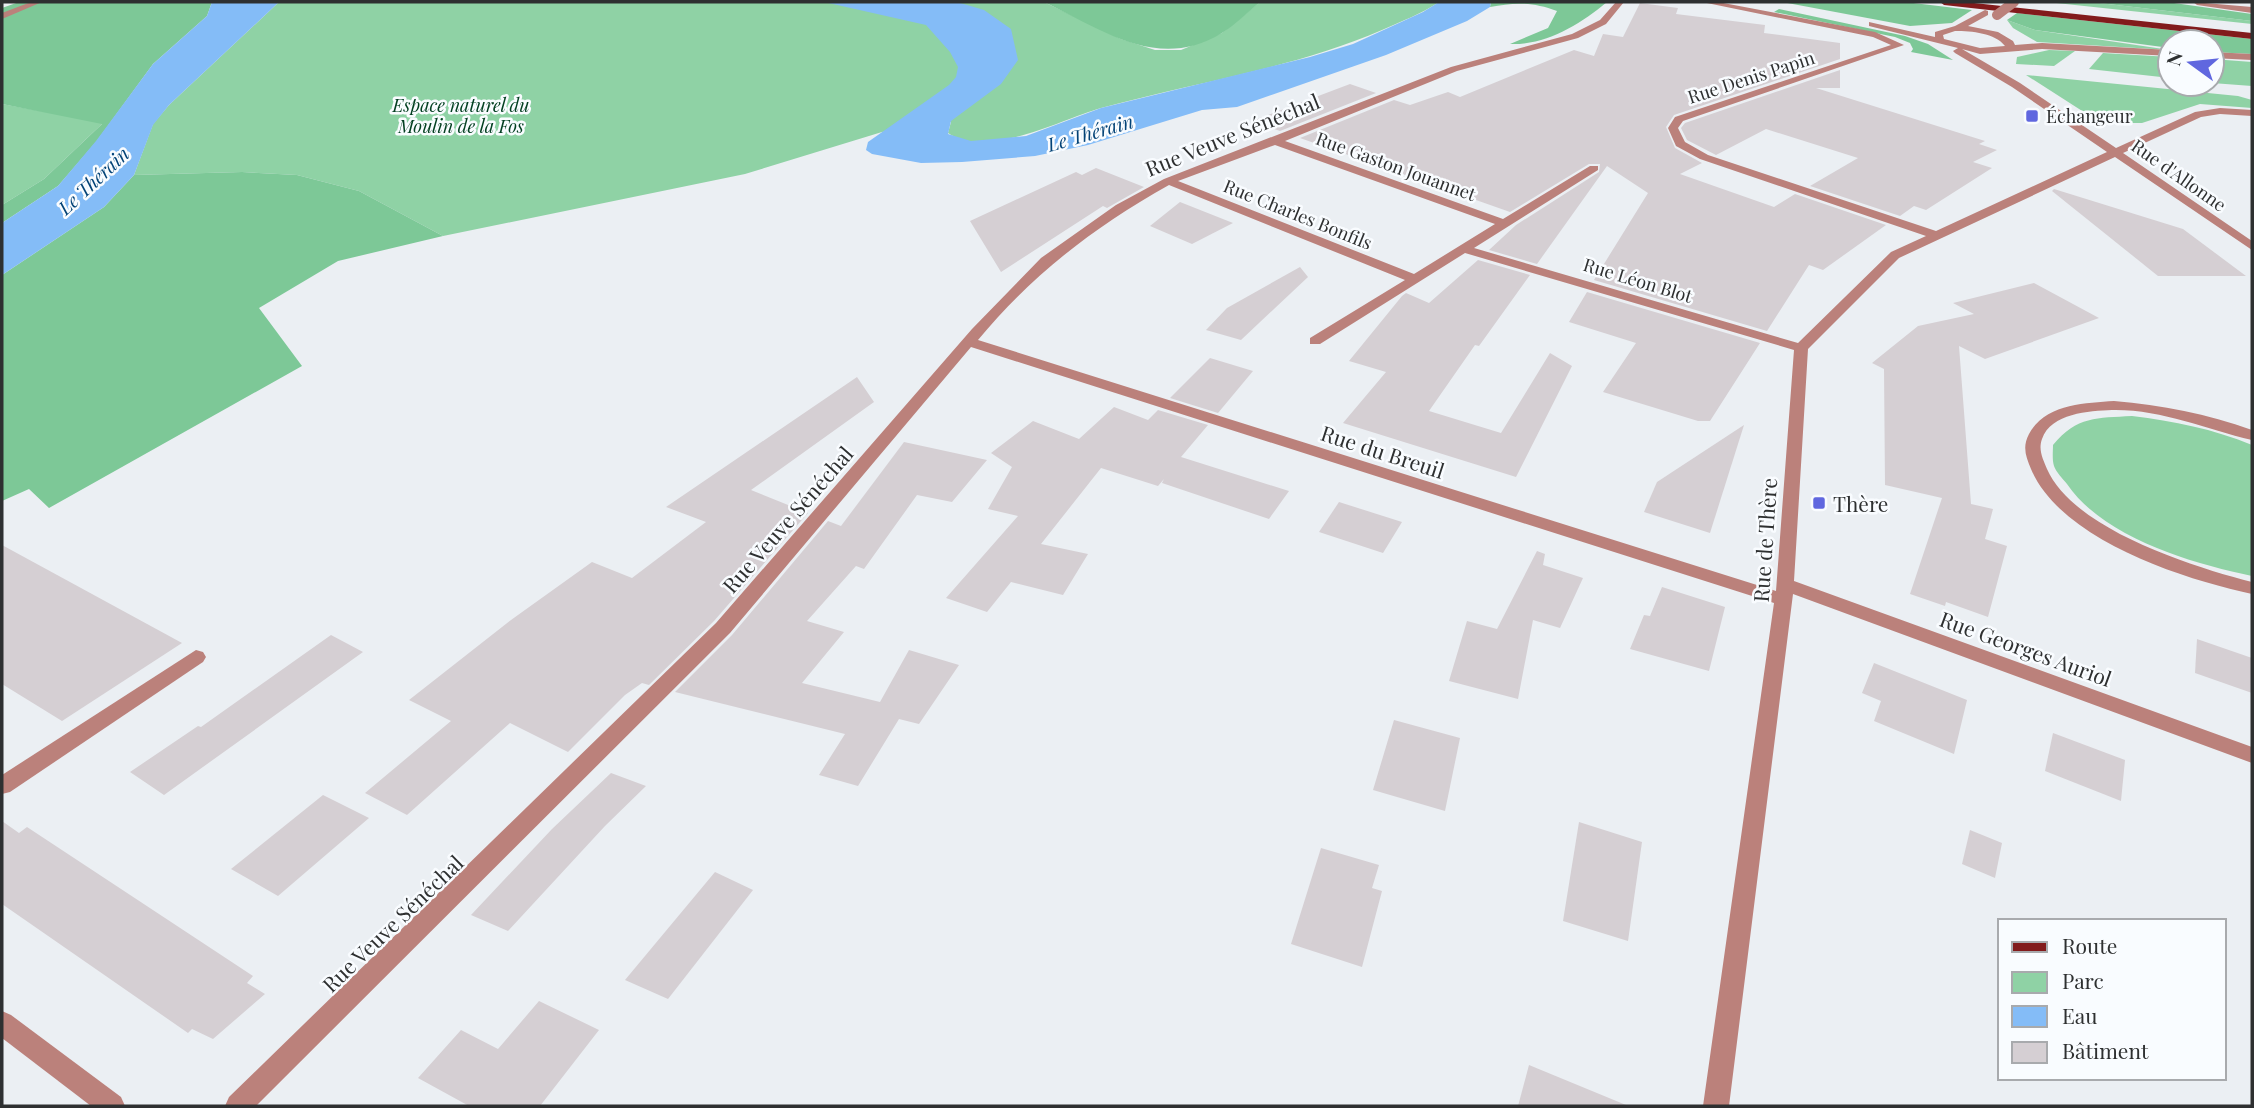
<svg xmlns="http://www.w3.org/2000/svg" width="2254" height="1108" font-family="'Playfair Display',serif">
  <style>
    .green { fill: #8fd2a5 }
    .forest { fill: #7dc897 }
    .water { fill: #84bcf7 }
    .building { fill: #d5cfd3 }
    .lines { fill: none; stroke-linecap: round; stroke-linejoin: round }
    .minor { fill: #bb817b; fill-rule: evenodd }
    .major { fill: #821b1c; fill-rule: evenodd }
    .minor-bridge { stroke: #bb817b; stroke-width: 10 }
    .poi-dot { fill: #6067df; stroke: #f9fcff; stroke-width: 2.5 }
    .labels { text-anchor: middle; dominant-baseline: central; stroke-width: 5; stroke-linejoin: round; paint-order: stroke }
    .far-street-label { font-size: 18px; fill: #2e3031; stroke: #f9fcff }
    .far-park-label { font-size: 18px; font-style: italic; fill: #034021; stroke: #f9fcff }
    .far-poi-label { font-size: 18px; fill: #2e3031; stroke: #f9fcff; text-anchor: start }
    .far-water-label { font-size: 19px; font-style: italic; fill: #034377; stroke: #f9fcff }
    .street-label { font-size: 21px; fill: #2e3031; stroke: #f9fcff }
    .poi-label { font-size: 21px; fill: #2e3031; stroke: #f9fcff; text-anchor: start }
  </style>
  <rect width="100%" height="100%" fill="#ebeff3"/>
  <g class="green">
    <path d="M279,2h765l77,37 34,11h26l41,-17 38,-31h179c-18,12 -37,19 -57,28 -90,39 -187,52 -281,78 -39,11 -114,52 -153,25l3,-11 -69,10 -137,42 -302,62 -84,-45 -62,-16 -55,-3 -108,3 19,-51 16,-19z"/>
    <path d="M2047,2h44l161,19v3z"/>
    <path d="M2007,20l28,10 135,20 -133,-8 -24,-14z"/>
    <path d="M2049,50l26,1 -21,15 -38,-2 1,-7z"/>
    <path d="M2103,53l67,4v21l-81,-9z"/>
    <path d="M2212,59l40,3v24l-40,-3z"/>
    <path d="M2026,75l212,21 14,4v8l-52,-4 -58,19h-23l-29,-7z"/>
    <path d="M2,104l93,17 8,2 -59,56 -42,26z"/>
    <path d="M2132,416c42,5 81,13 120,29v131c-61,-13 -148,-38 -185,-92 -4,-5 -11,-12 -13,-18 -2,-6 -1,-15 -1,-21 24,-29 44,-27 79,-29z"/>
  </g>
  <g class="forest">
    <path d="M19,2h193l-5,14 -54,48 -57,78 -38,44 -56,37v-18l42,-26 58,-55 -100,-20v-96z"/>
    <path d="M1044,2h216c-12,10 -25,23 -38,31 -64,39 -119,-3 -178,-31z"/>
    <path d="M1491,2h116c-28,23 -60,43 -97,42l38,-16 9,-17c-24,-9 -42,-9 -67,-4z"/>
    <path d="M1782,2h123l67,8 -20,13 -42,3z"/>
    <path d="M2091,2h76l85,12v7z"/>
    <path d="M1779,9l126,27 23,8 25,16 -42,-8 2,-3 -3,-6 -15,-6 -121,-25z"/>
    <path d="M2017,13l235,26v15l-40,-2v-10h-42v6l-135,-18 -28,-10z"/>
    <path d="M242,172l55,3 62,16 84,45 -105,25 -79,47 43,58 -253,142 -20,-19 -27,12v-226l102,-68 30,-32z"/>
  </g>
  <g class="water">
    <path d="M212,2h67l-110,103 -16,20 -19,50 -30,32 -102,68v-52l56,-37 38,-45 57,-77 54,-48z"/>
    <path d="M824,2h133l27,8 27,19 7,31 -17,24 -50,37 -3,13 23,7 55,-5 75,-28 209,-51 43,-13 70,-32 16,-10h52l-1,5 -23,14 -81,34 -149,52 -35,3 -114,35 -53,11 -73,6 -41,1 -49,-9 -6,-4 2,-8 81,-57 7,-8 2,-10 -8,-15 -24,-27z"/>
  </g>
  <g class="building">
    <path d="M1640,3l38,5 -2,6 89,11 -1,8 76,10v16l-166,56 -8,12 9,21 27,15 -22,11 94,33 21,-13 91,31 -63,45 -14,-5 -42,66 -173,-51 54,-87 -41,-27 -70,98 -48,-14 27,-25 83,-53 1,-8h-11l-79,48 -210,-74 94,-38 16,5 38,-13 12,5 114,-47 20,6 9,-22 20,3z"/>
    <path d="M1840,70v18h-24l169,53 -6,3 18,6 -24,12 19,6 -66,42 -12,-4 -14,10 -90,-30 48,-28 -92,-29 -50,26 -29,-15 -6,-12 4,-5z"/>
    <path d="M1350,84l26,9 -96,38 -28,-10z"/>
    <path d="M1096,168l48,19 -37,21 -4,-2 -102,66 -31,-51 106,-49 6,3z"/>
    <path d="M2054,189l129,40 63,47h-88l-106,-85z"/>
    <path d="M1180,202l53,21 -41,21 -42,-18z"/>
    <path d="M1478,260l52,15 -51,71 -4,-1 -46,66 72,22 49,-80 22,13 -56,111 -173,-54 43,-51 -37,-11 53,-65 4,-3 23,10z"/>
    <path d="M1300,267l8,10 -67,63 -35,-10 21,-22z"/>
    <path d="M2034,283l65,35 -114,41 -26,-13 12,158 22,5 -8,30 22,7 -19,71 -42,-15 -1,4 -35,-12 32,-96 -57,-13 -1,-116 -12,-6 46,-37 56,-12 -21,-11z"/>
    <path d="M1587,292l173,51 -50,78h-12l-95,-29 33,-49 -67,-21z"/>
    <path d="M1210,358l43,13 -35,42 -48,-15z"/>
    <path d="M857,377l17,25 -123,88 57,23 -94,108 -65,64 -7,-2 -17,12 -57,57 -58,-29 -103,92 -42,-22 86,-72 -42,-21 102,-80 81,-58 40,16 74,-56 -40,-15z"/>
    <path d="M1114,407l34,13 10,-10 50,15 -27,32 108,34 -20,28 -107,-36 2,-4 -6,7 -57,-18 -60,76 47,10 -25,41 -52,-13 -24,30 -41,-14 72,-82 -30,-7 24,-42 -21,-14 42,-32 46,18z"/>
    <path d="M1744,425l-34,108 -66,-21 13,-30z"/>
    <path d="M904,442l83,18 -35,42 -35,-7 -53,74 -8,-3 -49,55 37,11 -42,51 78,19 29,-52 50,15 -40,59 -20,-5 -41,67 -39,-11 26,-41 -170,-42 57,-57 96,-114 13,5z"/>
    <path d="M1339,502l63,20 -19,31 -64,-21z"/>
    <path d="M2,545l180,98 -120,78 -60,-37z"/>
    <path d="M1537,551l8,3 -2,11 40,13 -23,50 -27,-8 -15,79 -69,-18 18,-60 30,8z"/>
    <path d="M1662,587l63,20 -16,64 -79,-22 14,-34 6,1z"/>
    <path d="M331,635l32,17 -199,143 -34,-23 68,-46 3,1z"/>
    <path d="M2197,639l55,19v35l-57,-20z"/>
    <path d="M1874,663l93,37 -13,54 -80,-33 7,-20 -19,-8z"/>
    <path d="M1394,720l66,18 -15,73 -72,-21z"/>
    <path d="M2053,733l72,27 -4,41 -76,-30z"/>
    <path d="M611,773l35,13 -41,40 -97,105 -37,-16 81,-86z"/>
    <path d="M323,795l46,23 -91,78 -47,-27z"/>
    <path d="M2,821l17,12 8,-6 226,149 -6,7 18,11 -52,45 -21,-10 -4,4 -186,-129z"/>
    <path d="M1579,822l63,20 -14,99 -65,-20z"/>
    <path d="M1970,830l32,13 -7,35 -33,-14z"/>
    <path d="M1321,848l58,17 -7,23 10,3 -20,76 -71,-23z"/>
    <path d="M715,872l38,18 -85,109 -43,-19z"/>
    <path d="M539,1001l60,29 -59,76h-71l-51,-28 43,-48 37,19z"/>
    <path d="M1529,1065l97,40v1h-108z"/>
  </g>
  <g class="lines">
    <g class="minor">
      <path d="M31,2h11l-40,17v-6z"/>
      <path d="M1616,2h8l-18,22 -28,14 -121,33 -172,70 218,78 87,-53h8v4l-124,78 324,95 93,-91 35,-16 -226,-77 -24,-13 -8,-18 7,-11 216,-72 -18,-8 -171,-35h16l157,30 29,13 -221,76 -5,7 7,14 23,13 228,76 171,-79 -95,-65 -57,-34 -2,-2 5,-3 -89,-22v-4l66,15v-5l20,-6 30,-16 3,1v4l-20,11 30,6 15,9 2,4 27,-2 128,7v6l-128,-7 -62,5 -18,-5 58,34 96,65 79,-36 25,-4 32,2v6l-32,-2 -19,3 -78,36 129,88v9l-137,-93 -216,101 -91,91 -14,232 458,166v16l-459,-169 -64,512h-26l71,-503 -803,-256 -241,286 -474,473h-31l4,-9 487,-474 256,-294 69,-71 75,-53 48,-26 287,-112 121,-33 28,-14zM1955,31c17,0 40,2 50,15l-25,2 -36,-9 -1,-4zM1275,145l220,79 -81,50 -236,-93zM1169,185l236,95 -95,58v6h10l145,-91 329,97 -18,241 -798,-251c56,-67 115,-112 191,-155z"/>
      <path d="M2193,2l59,5v6l-55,-8z"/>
      <path d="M2212,52l40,2v6l-40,-2z"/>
      <path d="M2114,401c48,4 93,13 138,29v10c-47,-11 -91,-31 -140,-30 -23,1 -61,3 -70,29 -4,11 1,20 5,30 26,60 146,98 205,113v12c-69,-15 -191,-54 -221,-125 -5,-12 -9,-22 -2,-35 16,-30 56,-31 85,-33z"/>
      <path d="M196,650l7,2 3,5 -3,5 -193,130 -8,2v-19z"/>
      <path d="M2,1011l9,4 110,82 4,9h-34l-89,-68z"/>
    </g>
    <path class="major" d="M1940,2h25l287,31v6l-308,-34z"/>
    <path class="minor-bridge" d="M1997,15l17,-13"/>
  </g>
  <g class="poi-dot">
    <rect x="2025" y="109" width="14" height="14" rx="3.5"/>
    <rect x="1812" y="496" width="14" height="14" rx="3.5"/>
  </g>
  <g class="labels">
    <g class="far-street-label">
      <text transform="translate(1751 77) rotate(-18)">Rue Denis Papin</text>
      <text transform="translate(1396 166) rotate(20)">Rue Gaston Jouannet</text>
      <text transform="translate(2179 175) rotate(35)">Rue d'Allonne</text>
      <text transform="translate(1298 214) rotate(22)">Rue Charles Bonfils</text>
      <text transform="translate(1638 280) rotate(17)">Rue Léon Blot</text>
    </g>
    <g class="far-park-label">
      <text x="461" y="105">Espace naturel du<tspan x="461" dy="21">Moulin de la Fos</tspan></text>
    </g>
    <g class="far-poi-label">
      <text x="2046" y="116">Échangeur</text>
    </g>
    <g class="far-water-label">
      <text transform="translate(1090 132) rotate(-16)">Le Thérain</text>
      <text transform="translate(93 180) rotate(-43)">Le Thérain</text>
    </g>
    <g class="street-label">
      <text transform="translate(1232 134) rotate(-22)">Rue Veuve Sénéchal</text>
      <text transform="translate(1383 451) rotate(18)">Rue du Breuil</text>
      <text transform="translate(787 519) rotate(-49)">Rue Veuve Sénéchal</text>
      <text transform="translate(1764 540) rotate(-86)">Rue de Thère</text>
      <text transform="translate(2026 648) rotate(20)">Rue Georges Auriol</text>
      <text transform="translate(392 923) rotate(-44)">Rue Veuve Sénéchal</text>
    </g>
    <g class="poi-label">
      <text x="1833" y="503">Thère</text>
    </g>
  </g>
  <rect width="2254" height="1108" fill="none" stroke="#2e3031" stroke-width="7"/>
  <rect x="1998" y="919" width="228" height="161" fill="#f9fcff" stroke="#a8aaad" stroke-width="2"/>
  <rect x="2012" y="942" width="35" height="10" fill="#821b1c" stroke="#a8aaad" stroke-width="2"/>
  <text x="2062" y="954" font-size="21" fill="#2e3031">Route</text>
  <rect x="2012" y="972" width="35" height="21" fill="#8fd2a5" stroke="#a8aaad" stroke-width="2"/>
  <text x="2062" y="989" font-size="21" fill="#2e3031">Parc</text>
  <rect x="2012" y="1006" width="35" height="21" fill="#84bcf7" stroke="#a8aaad" stroke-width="2"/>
  <text x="2062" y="1024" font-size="21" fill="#2e3031">Eau</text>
  <rect x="2012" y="1042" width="35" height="21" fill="#d5cfd3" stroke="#a8aaad" stroke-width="2"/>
  <text x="2062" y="1059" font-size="21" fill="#2e3031">Bâtiment</text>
  <g transform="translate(2191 63) rotate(285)"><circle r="33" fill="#f9fcff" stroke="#a8aaad" stroke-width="2"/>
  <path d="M0-5L12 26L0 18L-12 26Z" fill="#6067df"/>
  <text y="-10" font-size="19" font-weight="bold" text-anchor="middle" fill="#2e3031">N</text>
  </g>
</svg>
